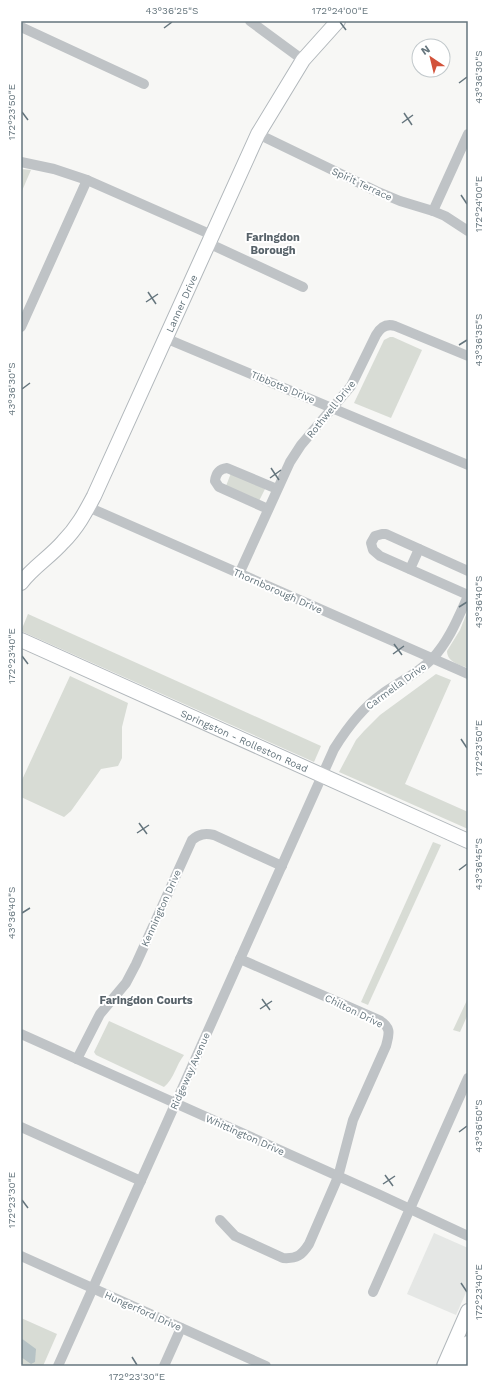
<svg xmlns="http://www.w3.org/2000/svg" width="489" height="1387" font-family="'Work Sans',sans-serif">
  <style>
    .built { fill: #e5e7e5 }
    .green { fill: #d8dcd5 }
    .water { fill: #b6c2c5 }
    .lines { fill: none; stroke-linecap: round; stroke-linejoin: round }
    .secondary-casing { stroke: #b1b7bb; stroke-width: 16 }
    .street { stroke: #bfc3c6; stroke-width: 10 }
    .secondary { stroke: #fff; stroke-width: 14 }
    .ticks { fill: none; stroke: #65757d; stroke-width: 1.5 }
    .labels { text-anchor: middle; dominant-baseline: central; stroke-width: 4; stroke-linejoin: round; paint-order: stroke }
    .street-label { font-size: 10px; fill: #65757d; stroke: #fff }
    .neighbourhood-label { font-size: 11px; font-weight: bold; fill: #576269; stroke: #fff }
    .neatline { fill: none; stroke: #65757d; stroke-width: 1.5 }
    .ticks-label { font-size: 10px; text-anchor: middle; fill: #65757d }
  </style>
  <rect width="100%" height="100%" fill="#f7f7f5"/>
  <path class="built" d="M434,1233l34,15v40l-12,27 -49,-21z"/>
  <g class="green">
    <path d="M21,169l10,1 -10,23z"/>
    <path d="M390,337h3l29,13 -31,68 -37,-15 30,-63z"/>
    <path d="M231,473l34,16 -6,12 -33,-15z"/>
    <path d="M468,610v58c-8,-3 -21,-6 -21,-17l13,-21z"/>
    <path d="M28,614l293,132 -7,16 -293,-131z"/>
    <path d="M436,674l15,6 -46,104 63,28v17l-129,-57 17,-32 8,-9 16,-16z"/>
    <path d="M70,676l58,27 -6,24v31l-4,8 -17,3 -30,42 -7,6 -43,-20v-15z"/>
    <path d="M433,842l8,3 -73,160 -7,-3z"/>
    <path d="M468,998v16l-8,18 -7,-2z"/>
    <path d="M109,1021l75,34c-8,10 -10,24 -20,32l-68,-32 -2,-3z"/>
    <path d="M21,1318l36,16 -14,32h-22z"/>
  </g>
  <path class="water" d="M21,1338l15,11 -1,13 -4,2 -10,-7z"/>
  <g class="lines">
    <g class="secondary-casing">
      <g id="secondary">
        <path id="s1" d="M21,583c12,-16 29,-26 42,-41 14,-14 22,-29 31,-46l164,-362 45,-74 35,-39"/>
        <path id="s2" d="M21,640l447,201"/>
        <path d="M444,1366l24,-55"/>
        <path d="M458,1366l10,-23"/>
      </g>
    </g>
    <g class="street">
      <path d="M250,21l53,39"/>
      <path d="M21,27l123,57"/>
      <path d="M258,134l118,57 24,10 33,10 12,5 23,15"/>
      <path d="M21,162l33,7 33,11 125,55"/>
      <path d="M433,211l35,-77"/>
      <path d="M208,243l95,44"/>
      <path d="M21,327l66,-147"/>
      <path d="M165,338l303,127"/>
      <path d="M88,507l380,167"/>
      <path d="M268,509l-49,-22 -4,-6c1,-8 4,-12 12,-13l50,21"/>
      <path d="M410,569l9,-20"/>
      <path d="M468,571l-82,-37h-4l-7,2 -4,7 2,7 7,6 88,39"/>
      <path d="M239,574l51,-112 11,-17 50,-59 25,-51c4,-7 10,-12 19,-9l73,30"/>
      <path d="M21,1034l357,160 90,42"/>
      <path d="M77,1059l23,-45 26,-31 10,-19 56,-124c7,-6 13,-7 22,-5l68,31"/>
      <path d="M21,1127l120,54"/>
      <path d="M220,1220l15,16 48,22c14,1 19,-3 26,-14l29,-67 15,-57 33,-74c3,-12 6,-18 -7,-26l-139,-61"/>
      <path d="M21,1256l245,110"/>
      <path d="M373,1292l95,-214"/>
      <path d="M58,1366l276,-617c13,-21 28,-41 48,-55 17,-12 35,-20 50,-35 17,-18 26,-41 36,-63"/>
      <path d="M164,1366l17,-38"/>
    </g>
    <use href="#secondary" class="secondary"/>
  </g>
  <path class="ticks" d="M340,22l6,8M164,28l8,-6M459,83l8,-6M22,112l6,8M404,113l8,12M402,123l11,-8M461,195l6,9M148,292l8,12M146,302l12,-8M459,345l8,-5M22,389l8,-6M271,468l8,12M270,478l11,-8M459,607l8,-5M394,644l8,11M393,654l11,-8M22,656l6,8M461,739l6,9M139,823l8,11M137,833l12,-8M459,870l8,-6M22,913l8,-5M262,999l8,11M260,1009l12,-8M459,1132l8,-6M385,1175l8,11M383,1184l12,-8M22,1200l6,8M461,1283l6,9M132,1357l5,8"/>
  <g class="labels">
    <g class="street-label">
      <text transform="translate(362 184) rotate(25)">Spirit Terrace</text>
      <text stroke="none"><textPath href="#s1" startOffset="326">Lanner Drive</textPath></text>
      <text transform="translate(283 387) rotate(23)">Tibbotts Drive</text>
      <text transform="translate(331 409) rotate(-51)">Rothwell Drive</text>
      <text transform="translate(278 591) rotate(24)">Thornborough Drive</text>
      <text transform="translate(396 686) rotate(-36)">Carmella Drive</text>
      <text stroke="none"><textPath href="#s2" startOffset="245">Springston - Rolleston Road</textPath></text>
      <text transform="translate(161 908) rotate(-66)">Kennington Drive</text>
      <text transform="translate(354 1011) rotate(26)">Chilton Drive</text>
      <text transform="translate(190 1071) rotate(-66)">Ridgeway Avenue</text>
      <text transform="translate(245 1135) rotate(24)">Whittington Drive</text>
      <text transform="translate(143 1311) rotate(24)">Hungerford Drive</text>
    </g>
    <g class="neighbourhood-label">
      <text x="273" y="237">Faringdon<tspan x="273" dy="13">Borough</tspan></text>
      <text x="146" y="1000">Faringdon Courts</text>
    </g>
  </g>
  <rect width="489" height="1387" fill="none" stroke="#ffffff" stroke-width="44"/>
  <g transform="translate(431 58) rotate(325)"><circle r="19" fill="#ffffff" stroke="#c1c8cb"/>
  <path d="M0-3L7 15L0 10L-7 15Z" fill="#d2523a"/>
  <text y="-6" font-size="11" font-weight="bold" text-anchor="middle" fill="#65757d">N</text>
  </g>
  <rect x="22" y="22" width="445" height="1343" class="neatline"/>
  <g class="ticks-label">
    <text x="172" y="14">43°36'25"S</text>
    <text x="340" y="14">172°24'00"E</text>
    <text transform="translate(478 77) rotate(-90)" y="4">43°36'30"S</text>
    <text transform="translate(11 112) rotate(-90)" y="4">172°23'50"E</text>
    <text transform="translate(478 204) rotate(-90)" y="4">172°24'00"E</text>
    <text transform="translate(478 340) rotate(-90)" y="4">43°36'35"S</text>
    <text transform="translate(11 389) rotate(-90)" y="4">43°36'30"S</text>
    <text transform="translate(478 602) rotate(-90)" y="4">43°36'40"S</text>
    <text transform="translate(11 656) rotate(-90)" y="4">172°23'40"E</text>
    <text transform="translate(478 748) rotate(-90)" y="4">172°23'50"E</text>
    <text transform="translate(478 864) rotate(-90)" y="4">43°36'45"S</text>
    <text transform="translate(11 913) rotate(-90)" y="4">43°36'40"S</text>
    <text transform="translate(478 1126) rotate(-90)" y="4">43°36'50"S</text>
    <text transform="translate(11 1200) rotate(-90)" y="4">172°23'30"E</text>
    <text transform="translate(478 1292) rotate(-90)" y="4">172°23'40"E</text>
    <text x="137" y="1380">172°23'30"E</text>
  </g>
</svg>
